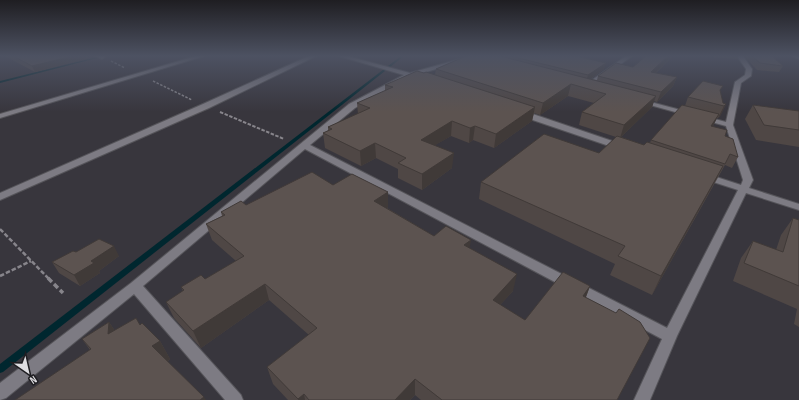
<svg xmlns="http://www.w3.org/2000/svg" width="799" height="400" font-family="'Sofia Sans Condensed',sans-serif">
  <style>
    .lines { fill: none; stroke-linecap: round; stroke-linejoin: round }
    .stream { fill: #00272f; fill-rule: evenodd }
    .minor-casing { stroke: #555459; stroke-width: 2 }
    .path-far3 { stroke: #87858b; stroke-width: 1.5; stroke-dasharray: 2.5 1.5; stroke-linecap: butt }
    .path-far2 { stroke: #87858b; stroke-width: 2; stroke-dasharray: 3.5 1.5; stroke-linecap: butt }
    .path-far1 { stroke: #87858b; stroke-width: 2.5; stroke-dasharray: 4.5 2; stroke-linecap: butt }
    .path { stroke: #87858b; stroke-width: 3.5; stroke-dasharray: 5.5 3; stroke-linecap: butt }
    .minor { fill: #7d7b83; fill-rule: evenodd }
    .wall { fill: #4f4745 }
    .shaded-wall { fill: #403a38 }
    .building { fill: #5c5350; stroke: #403a38 }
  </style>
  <rect width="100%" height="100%" fill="#38363d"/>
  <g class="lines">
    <g class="stream">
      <path d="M101,56h4l-105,27v-2z"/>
      <path d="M401,56h3l-401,316 -3,1v-9z"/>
    </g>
    <g class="minor-casing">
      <g id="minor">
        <path d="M96,56h7l2,1 -3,2z"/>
        <path d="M196,56h8l-204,62v-4z"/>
        <path d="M309,56h7l-107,52 -209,92v-7l203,-89z"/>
        <path d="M339,56h8l63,17 50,-14 3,2 -47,14 -1,2h-5l-55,31 -45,37 357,183 71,-138 -37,-12 -2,-2 5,-3 37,12 2,-5 -17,-54 -87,-24v-2h4l83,22 9,-40 10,-7 1,-6 -9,-13h6l9,13 -1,7 -10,7 -8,42 20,55 -4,8 50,16v6l-53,-17 -69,143 -27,64h-16l28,-61 -357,-190 -162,137 98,109 2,5h-18l-91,-106 -128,104 -6,2v-17l131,-100 218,-179 55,-29z"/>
        <path d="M626,56h6l-43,31h-4v-2z"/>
        <path d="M793,56h6v3z"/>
        <path d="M518,111h6l100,34 1,2 -4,3 -3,-1 -100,-34z"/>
      </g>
    </g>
    <g class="path-far3">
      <path d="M111,61l14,7"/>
      <path d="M153,81l39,19"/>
    </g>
    <path class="path-far2" d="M220,112l64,27"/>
    <g class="path-far1">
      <path d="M0,229l49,50"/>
      <path d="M0,276l31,-15"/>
    </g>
    <path class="path" d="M48,278l15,15"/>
    <use href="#minor" class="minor"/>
  </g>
  <g class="wall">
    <path d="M5,56h90l-60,16z"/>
    <path d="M466,56h110l28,13 -13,10 6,1 1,-4 75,-20 -17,17 21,4 -4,9 -16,16 -3,-1 -2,6 -31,30 23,8 6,-2 1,-3 34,-34 3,-9 32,-6 3,12 3,1 -6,12 -2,2h-1l-4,8 12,10 13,21 -6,11 -7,-3 -73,130 -42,-20 5,-11 -136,-65 2,-17 118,-29 17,-16 -37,-12 3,-13 12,-9 -26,-7 -28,19 -6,-2 -2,8 -38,27 -21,-8 -4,3 -18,-7 -16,9 17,23 -30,22 -24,-12v-9l-22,-11 -15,8 -36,-18 -2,-15 5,-2v-4l30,-13 -1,-11 28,-12v-6l39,-12 11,2 1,-6z"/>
    <path d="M712,56h27l-2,3 -24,-2z"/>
    <path d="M744,56h28l11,10 -4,6 -22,-2z"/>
    <path d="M753,105l46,6v36l-43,-7 -11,-21z"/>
    <path d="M333,185l55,7v15l-1,1 47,28 35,12 44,43 -13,14 25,15 65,-34 -4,11 31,103h-196l-6,-5 -5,5h-122l-15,-16 -6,-17 42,-32 -40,-35 -68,48 -27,-30 -8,-16 17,-11 -2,-4 24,-8 31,-18 -24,-21 -6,-16 16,-8 -1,-4z"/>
    <path d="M793,218l6,2v107l-5,-3 3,-15 -64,-28 8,-23 12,-17 23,9 5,-15z"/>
    <path d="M76,252l43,4 -20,15 1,2 -20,13 -21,-13 -7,-11z"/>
    <path d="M109,322l6,9 25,-6 20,16 10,18 -2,2 -78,-11 -8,-11z"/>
  </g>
  <g class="shaded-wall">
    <path d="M73,56h22l-60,16 -3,-6z"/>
    <path d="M668,56h5l-25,24 3,-8z"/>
    <path d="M606,63l-2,6 -18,13 2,-7z"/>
    <path d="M677,77l-4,9 -16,16 4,-10z"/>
    <path d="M571,84l-3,12 -28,19 3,-12z"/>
    <path d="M656,96l-4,11 -32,31 4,-13z"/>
    <path d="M726,104l-6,12 -2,2 6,-12z"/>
    <path d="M535,107l-3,14 -38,27 2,-14z"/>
    <path d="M719,114l-5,10 -7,12 4,-10z"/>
    <path d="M452,121l-1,15 -31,18 1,-14z"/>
    <path d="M475,126l-2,14 -4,3 1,-15z"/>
    <path d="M375,143l1,15 -15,8 -1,-15z"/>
    <path d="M454,153l-2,15 -30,22v-16z"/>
    <path d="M723,166l-9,17 -62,112 9,-19z"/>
    <path d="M388,192v15l-13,10 -1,-16z"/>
    <path d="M471,240l-3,16 -4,-11z"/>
    <path d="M114,246l5,10 -20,15 1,2 -20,13 -6,-11 17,-14z"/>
    <path d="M517,274l-4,17 -24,26 4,-17z"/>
    <path d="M265,284l4,16 -68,48 -8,-17z"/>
    <path d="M590,286l-6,16 -1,-6z"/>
    <path d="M109,322l12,18 -13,-6z"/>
    <path d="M160,341l10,18 -7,6 -11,-19z"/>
    <path d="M415,379v16l-5,5h-15z"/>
    <path d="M304,394l1,6h-7v-1z"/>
    <path d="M204,397l2,3h-6z"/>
  </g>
  <g class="building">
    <path d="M13,56h60l-41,10z"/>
    <path d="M466,56h34l156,40 -32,29 -42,-13 24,-18 -35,-10 -28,19 -107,-34z"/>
    <path d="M510,56h66l30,7 -18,12z"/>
    <path d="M646,56h22l-17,16 26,5 -16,15 -63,-16 18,-13 17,4z"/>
    <path d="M752,56h20l11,10 -23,-3z"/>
    <path d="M417,71l7,2 2,-1 109,35 -39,27 -21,-8 -5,2 -18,-7 -31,19 33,13 -32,21 -24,-11 8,-5 -31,-15 -15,8 -37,-18 9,-4 -4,-2 42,-19 -13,-5 36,-16 -8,-2z"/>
    <path d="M703,81l20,5 -3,4 3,13 3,1 -2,2 -36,-9z"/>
    <path d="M682,105l37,9 -8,12 16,4 -2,6 8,3 5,18 -8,-3 -5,10 -74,-24z"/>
    <path d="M753,105l46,6v19l-35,-5z"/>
    <path d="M544,134l55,19 18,-17 27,9 3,-3 76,24 -62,110 -43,-20 7,-10 -144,-64z"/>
    <path d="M312,172l21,13 19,-11 36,18 -14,9 60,35 12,-10 25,14 -7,5 53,29 -24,26 32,20 38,-48 27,14 -7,10 33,17 3,-4 21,13 10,16 -33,62h-175l-27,-21 -20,21h-86l-5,-6 -6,5 -31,-32 50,-39 -52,-44 -72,47 -27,-29 18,-12 -3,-3 20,-12 4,4 39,-23 -38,-32 19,-9 -4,-3 20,-11 5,4z"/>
    <path d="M793,218l6,2v66l-55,-23 9,-22 30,11z"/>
    <path d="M99,239l15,7 -23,15 3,2 -20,12 -22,-13 21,-11 3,1z"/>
    <path d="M136,318l4,7 2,-2 18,18 -8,5 52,51 -4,3h-185l76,-51 -9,-10 27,-17 -1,12z"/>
  </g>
  <linearGradient id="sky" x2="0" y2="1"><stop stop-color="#1f1e22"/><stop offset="0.5" stop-color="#4d5262"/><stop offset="1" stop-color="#4d5262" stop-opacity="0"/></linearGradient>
  <rect width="799" height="112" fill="url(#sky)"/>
  <g transform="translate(28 372) rotate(146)" stroke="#1f1e22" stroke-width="3" paint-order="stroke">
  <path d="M0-3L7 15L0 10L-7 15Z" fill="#dfdee2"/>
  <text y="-6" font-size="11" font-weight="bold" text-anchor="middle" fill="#dfdee2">N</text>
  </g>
</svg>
